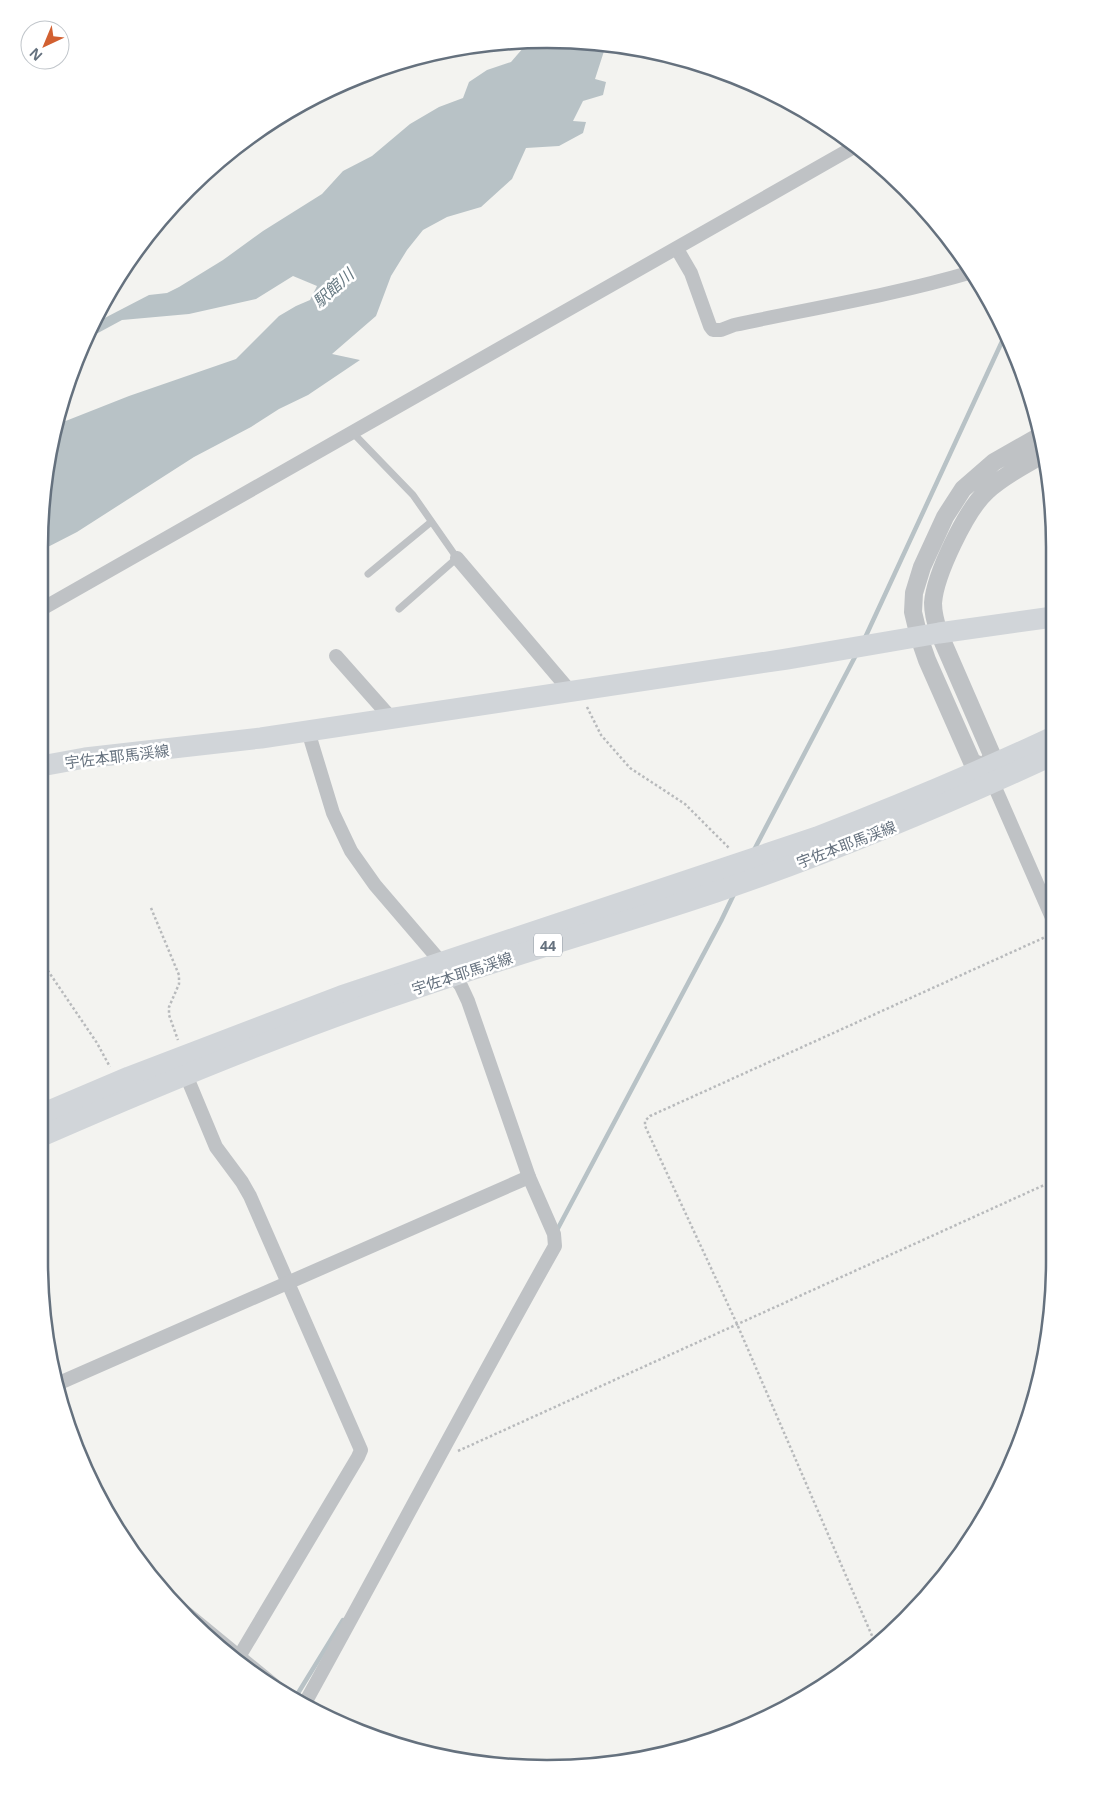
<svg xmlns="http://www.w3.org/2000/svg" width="1093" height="1807" font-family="'Noto Sans','Noto Sans JP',sans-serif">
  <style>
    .water { fill: #b8c2c6 }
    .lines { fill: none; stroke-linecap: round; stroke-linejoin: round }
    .stream { stroke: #b8c2c6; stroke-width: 4.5 }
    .path { stroke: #b8babc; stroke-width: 2.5; stroke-dasharray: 2.5 2.5; stroke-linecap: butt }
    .service { stroke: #bfc2c5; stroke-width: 7 }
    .minor { stroke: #bfc2c5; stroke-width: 14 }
    .tertiary { stroke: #bfc2c5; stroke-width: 18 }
    .primary { stroke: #d1d5d9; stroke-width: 21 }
    .labels { text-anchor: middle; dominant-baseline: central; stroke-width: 5; stroke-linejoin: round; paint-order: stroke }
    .shield { fill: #fff; stroke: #939ca5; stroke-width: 1 }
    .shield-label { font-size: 14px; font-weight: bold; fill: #65717e }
    .street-label { font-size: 15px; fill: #65717e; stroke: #fff }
    .water-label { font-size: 16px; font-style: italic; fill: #667982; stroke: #fff }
    .rim { fill: none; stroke: #65717e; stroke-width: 2.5 }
  </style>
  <rect width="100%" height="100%" fill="#f3f3f0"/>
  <path class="water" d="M547,39l59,6 -11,34 11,3 -3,13 -20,6 -10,20 13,1 -3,11 -24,13 -33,2 -14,31 -31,28 -34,10 -24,13 -16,20 -16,26 -15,40 -44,38 28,6 -52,35 -29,14 -28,18 -57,30 -117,75 -37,19v-38l18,-89 71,-28 107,-37 43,-43 17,-10 14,-6 7,-14 -24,-10 -37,23 -67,15 -67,6 -24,13 -8,2 5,-12 54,-28 18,-2 12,-6 44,-27 40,-29 59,-37 21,-23 29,-15 38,-32 29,-17 24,-9 6,-16 18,-12 24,-8 19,-22z"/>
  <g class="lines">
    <g class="stream">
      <path d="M864,640l141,-305"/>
      <path d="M754,850l103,-197"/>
      <path d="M556,1232l165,-311 13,-27"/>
      <path d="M295,1698l48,-78"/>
    </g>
    <g class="path">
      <path d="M587,707l14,28 29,33 55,36 45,45"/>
      <path d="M151,908l28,67v9l-10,23v8l9,25"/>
      <path d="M42,962l55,81 13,24"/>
      <path d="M458,1451l595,-270"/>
      <path d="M876,1645l-139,-321 -92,-198v-5l5,-5 402,-182"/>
    </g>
    <g class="service">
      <path d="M353,433l60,62 44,63 -58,51"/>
      <path d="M368,574l63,-52"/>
    </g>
    <g class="minor">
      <path d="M677,249l14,24 19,53 3,4h8l13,-5c80,-17 160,-30 238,-53"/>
      <path d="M457,558l113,133"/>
      <path d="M40,610l814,-463"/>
      <path d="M336,656l55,62"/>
      <path d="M990,776l63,144"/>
      <path d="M186,1075l30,72 26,35 8,14 111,254 -3,7 -121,203"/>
      <path d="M57,1384l472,-207"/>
      <path d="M305,1703c84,-152 165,-306 250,-457l-1,-12 -25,-57 -61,-176 -7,-15 -8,-10 -78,-91 -24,-34 -18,-38 -25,-82"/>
    </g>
    <g class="tertiary">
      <path d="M1038,437l-44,25 -31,27 -18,28 -23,50 -8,26 -1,19 6,25 8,23 45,102 14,6 6,-13 -53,-122c-3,-9 -6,-19 -6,-30 2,-28 33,-93 54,-112 16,-15 36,-25 55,-36"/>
      <path d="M178,1609l95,78"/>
    </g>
    <g class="primary">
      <path d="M41,766l44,-8 176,-20 526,-79 152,-26 114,-16"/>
      <path d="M42,1114l87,-37 212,-81 476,-159c80,-31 159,-64 236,-100"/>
      <path d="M42,1136c121,-53 244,-104 369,-146 101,-35 204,-64 305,-98 115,-39 227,-86 337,-137"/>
    </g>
  </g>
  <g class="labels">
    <rect class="shield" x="534" y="933.5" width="28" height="23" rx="4"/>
    <g class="shield-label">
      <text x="548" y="945">44</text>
    </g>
    <g class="street-label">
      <text transform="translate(117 756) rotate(-7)">宇佐本耶馬渓線</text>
      <text transform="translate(846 844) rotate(-21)">宇佐本耶馬渓線</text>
      <text transform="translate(462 973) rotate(-18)">宇佐本耶馬渓線</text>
    </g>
    <g class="water-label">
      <text transform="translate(333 288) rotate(-42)">駅館川</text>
    </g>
  </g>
  <path d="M0 0H1093V1807H0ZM547 48H547A499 499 0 0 1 1046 547V1261A499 499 0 0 1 547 1760H547A499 499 0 0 1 48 1261V547A499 499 0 0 1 547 48Z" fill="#fff" fill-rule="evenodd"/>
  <path class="rim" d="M547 48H547A499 499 0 0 1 1046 547V1261A499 499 0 0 1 547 1760H547A499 499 0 0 1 48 1261V547A499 499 0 0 1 547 48Z"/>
  <g transform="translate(45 45) rotate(224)"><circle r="24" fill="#ffffff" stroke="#c1c6cb"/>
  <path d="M0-4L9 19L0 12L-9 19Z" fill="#d26031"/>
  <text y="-8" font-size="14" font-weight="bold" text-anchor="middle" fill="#65717e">N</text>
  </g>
</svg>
